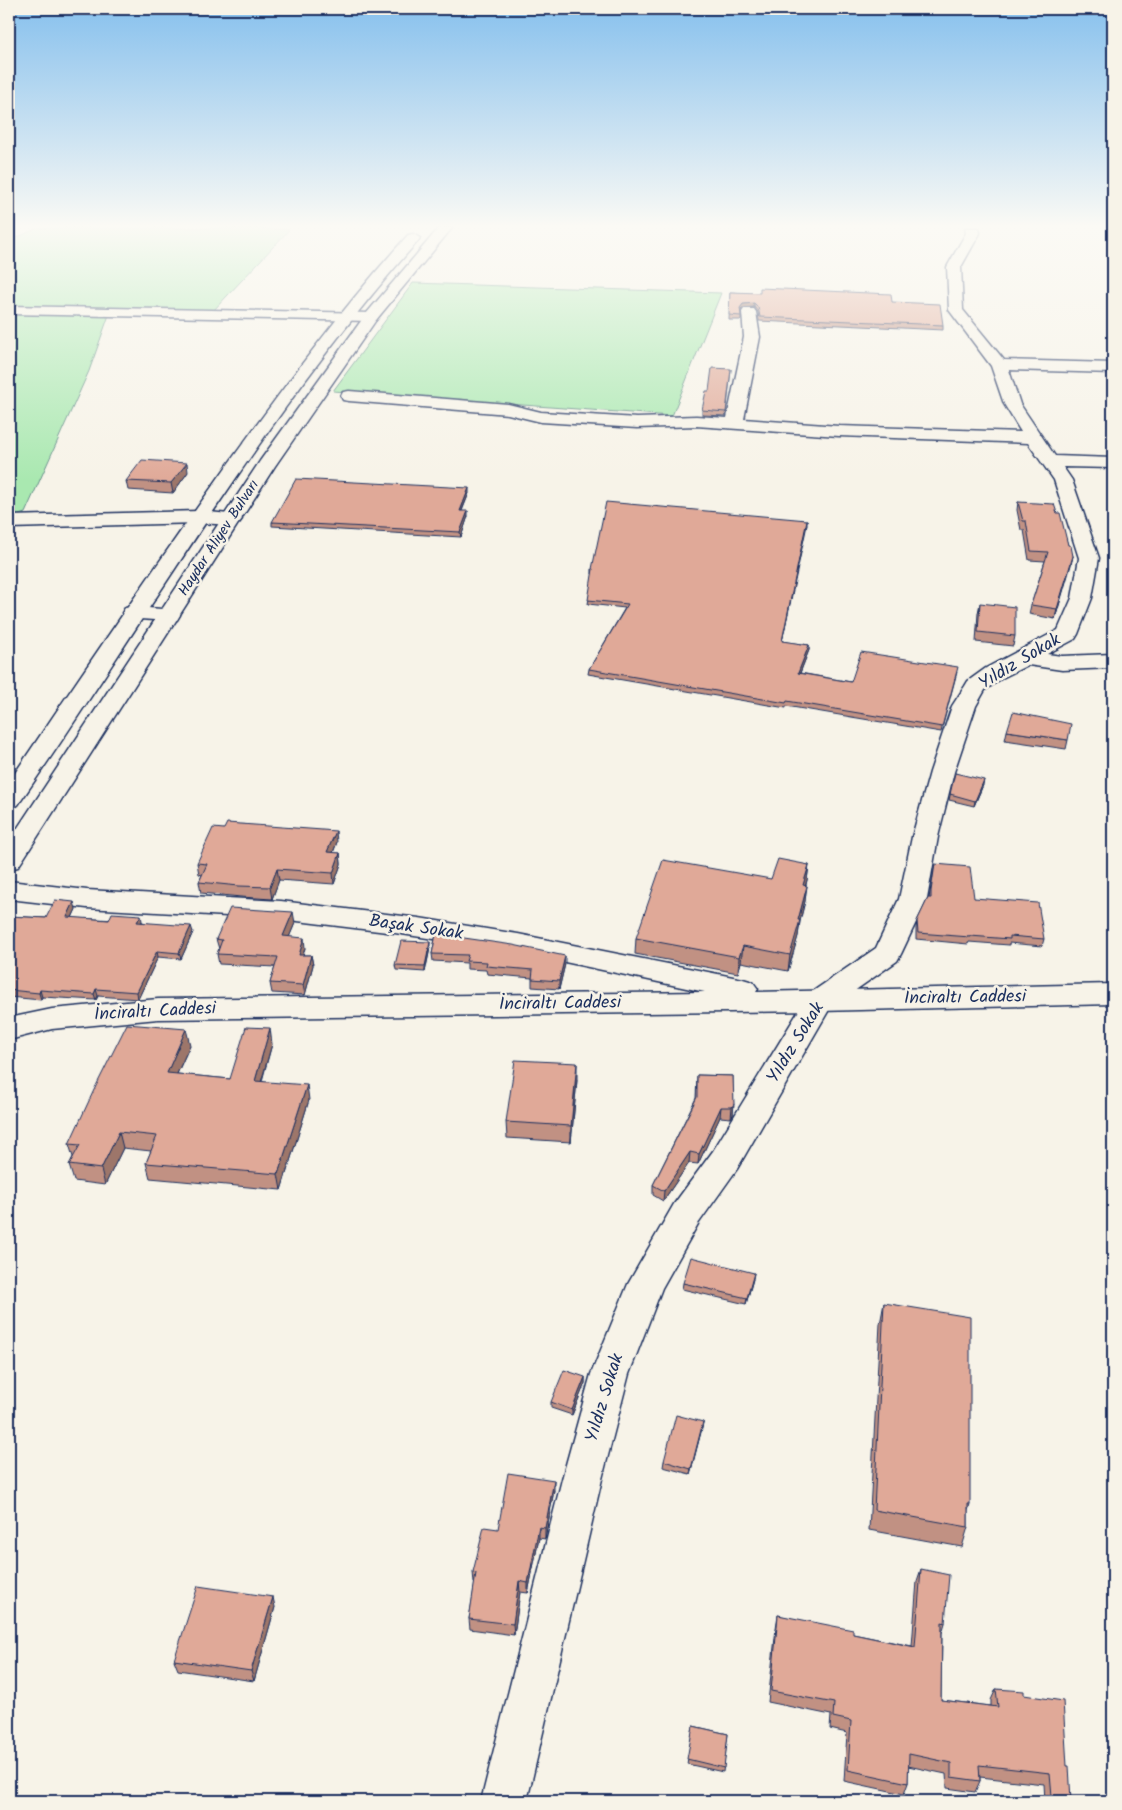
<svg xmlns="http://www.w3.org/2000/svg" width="1122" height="1810" font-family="Kalam,sans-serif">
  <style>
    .green { fill: #a9e8b0; stroke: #628c87 }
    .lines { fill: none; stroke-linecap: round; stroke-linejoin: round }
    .minor-casing { stroke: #1b2f5e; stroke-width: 3 }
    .major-casing { stroke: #1b2f5e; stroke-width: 3 }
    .minor { fill: #f7f3e8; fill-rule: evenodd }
    .major { fill: #f7f3e8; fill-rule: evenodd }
    .wall { fill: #c19183; stroke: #1b2f5e }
    .shaded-wall { fill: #9d766a; stroke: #1b2f5e }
    .building { fill: #e0a998; stroke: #1b2f5e }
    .labels { text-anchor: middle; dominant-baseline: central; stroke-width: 5; stroke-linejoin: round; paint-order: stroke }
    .far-street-label { font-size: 15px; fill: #1b2f5e; stroke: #f7f3e8 }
    .street-label { font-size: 18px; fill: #1b2f5e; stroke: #f7f3e8 }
  </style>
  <rect width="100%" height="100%" fill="#f7f3e8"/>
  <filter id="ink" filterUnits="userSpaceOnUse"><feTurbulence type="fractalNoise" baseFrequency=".02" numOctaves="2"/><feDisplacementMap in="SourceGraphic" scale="10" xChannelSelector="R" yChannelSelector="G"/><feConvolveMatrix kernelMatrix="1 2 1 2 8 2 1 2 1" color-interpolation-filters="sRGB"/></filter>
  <g filter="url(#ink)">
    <g class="green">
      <path d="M38,228h215l36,2 -77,82 -203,-5v-66z"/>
      <path d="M413,283l308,10 -49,123 -339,-25z"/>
      <path d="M9,313l100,2 -20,56 -64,142 -16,5z"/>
    </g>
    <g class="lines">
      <g class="minor-casing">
        <g id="minor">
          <path d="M965,228h14l1,5 -19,34 2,43 41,50 109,3v10l-104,-3 11,34 35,52 58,2v10l-50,-1 9,13 27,78 -7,40 -14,36 -3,5 -28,15 15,2 51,-2v14l-51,2 -34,-5 -26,13 -17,12 -9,16 -22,66 -16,65 -11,62 -26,55 -4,7 -67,47 -93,161 -39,55 -36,64 -33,86 -27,105 -75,322h-46l81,-322 29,-105 37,-90 46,-80 39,-53 96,-157 67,-46 23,-49 13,-62 18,-65 22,-66 13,-20 3,-5 18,-13 72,-38 14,-32 7,-40 -25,-78 -26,-37 -189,-7 -143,-10 -59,2 -96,-6 -33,-8 -159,-13 -6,-1 -2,-4 2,-4 6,-1 159,13 33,8 96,6 59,-2 31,2 17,-81 -2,-25 2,-3h10l2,3 4,25 -16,82 95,7 182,6 -17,-28 -13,-38 -42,-56 -2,-43 19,-34z"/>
          <path d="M9,306l362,7 5,1 2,3 -2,3 -5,1 -362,-7z"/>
          <path d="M199,511l40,4 3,4 -3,4 -7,2 -33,-2 -190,5v-12z"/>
          <path d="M133,607l44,3 3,5 -3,5 -8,1 -44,-3 -3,-5 3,-5z"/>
        </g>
      </g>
      <g class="major-casing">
        <g id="major">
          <path d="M439,228h13l-76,92 -101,146 -253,395 -4,6 -9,2v-28l251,-380 106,-147z"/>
          <path d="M413,234l7,4 -2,3c-154,173 -269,375 -400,564l-9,3v-26c71,-106 143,-211 217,-315 58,-80 116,-159 182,-232z"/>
          <path d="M9,881l78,9 194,11 138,17 99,16 225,45 10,3 5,7 -2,3 357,-8v20l-294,7 -661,8 -106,10 -43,11v-22l43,-9 106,-10 547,-7 -187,-40 -123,-19 -114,-14 -194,-11 -78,-9z"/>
        </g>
      </g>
      <use href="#minor" class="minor"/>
      <use href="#major" class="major"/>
    </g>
    <g class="wall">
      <path d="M730,292l162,10 51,23v5l-184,-9 -1,-9 -4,-5 -12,1 -1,3v9h-12z"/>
      <path d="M731,369l-5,47 -24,-1v-5l7,-19z"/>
      <path d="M188,472l-15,21 -45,-3 -2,-9z"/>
      <path d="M469,493l-7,18 6,5 -7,21 -189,-11v-4z"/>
      <path d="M1018,502l39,11 11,32 5,11 -18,63 -26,-5 2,-9 14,-44 -16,-1 -5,-30h-3l-4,-20z"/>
      <path d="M807,520l-25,121 27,4v5l-9,23 51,9 106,-10 -16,60 -155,-26v2l-198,-34 1,-5 36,-61 -37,-4 5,-30h-1v-5z"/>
      <path d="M980,603l35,33 -2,10 -37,-4 2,-29z"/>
      <path d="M1007,731l61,9 -2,9 -61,-9z"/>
      <path d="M955,773l28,12 -9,21 -25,-6z"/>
      <path d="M337,842l-4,11h7l1,11 -7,20 -55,-4 -7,19 -31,-2 -40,-4 -2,-11 3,-7 -3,-1 -2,-11z"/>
      <path d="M935,864l39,34 70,41 -2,7 -33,-3v2l-40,-3 -1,2 -52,-5v-11l1,-7 12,-23z"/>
      <path d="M809,865l-2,15 -1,5 -1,16 -5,20 -2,15 -10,35 -47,-9 -3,11 -103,-19 1,-16 135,-59z"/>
      <path d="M76,909l-4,9 70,3v1l51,10 -12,27 -23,-2 -20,42 -40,-3 -2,4 -54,-3 -1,3 -32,-3v-81l37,2z"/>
      <path d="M295,923l-6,14 16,11 -2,7h8l2,10 -8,30 -33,-2 -2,-10 5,-16 -56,-3 -2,-10 2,-5 -3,-10z"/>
      <path d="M436,934l129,30 -6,25 -27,-2v-9l-45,-4 -1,-4 -19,-1v-6l-34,-2 -1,-7z"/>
      <path d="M430,948l-5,24 -29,-2 -1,-5z"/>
      <path d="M272,1044l-10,37 47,19 -28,90 -131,-12 -4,-15 5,-12 -28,-3 -18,37 -31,-4 -5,-16 4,-8 -4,-13 121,-99 -13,29 53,5z"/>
      <path d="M697,1075l36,1v39l-2,3 -11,-1 -22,47 -9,-1 -26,38 -10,-6v-10l43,-87z"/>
      <path d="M577,1080l-6,62 -64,-4 -1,-16z"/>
      <path d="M753,1279l-7,25 -64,-15 1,-6z"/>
      <path d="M884,1303l86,201 -2,7v16l-6,20 -93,-17 11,-206z"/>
      <path d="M585,1377v6l-13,32 -21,-7v-6z"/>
      <path d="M703,1422l-1,6 -12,46 -27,-7 1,-6z"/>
      <path d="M554,1490l-9,49 -6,-1 -11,55 -8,-1 -6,43 -44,-6 -1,-10 6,-36h-1l-1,-11 25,-43z"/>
      <path d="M921,1569l24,54 -3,10 -1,67 50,6v-6l5,-11 28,6 43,71 4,34v1h-26l-1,-17 -64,-7v4l-5,11 -28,-4 -1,-14 -38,-8v17l-4,11 -60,-13 3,-48 -17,-4 1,-14 -63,-13 8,-74 2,-13 75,19 59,12 5,-65z"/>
      <path d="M275,1607l-21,74 -76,-11 -4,-10z"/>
      <path d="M693,1726l35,8 -5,38 -36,-8z"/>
    </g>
    <g class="shaded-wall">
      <path d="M754,303v4l-12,1 -2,4v-4l3,-4z"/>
      <path d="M187,463l1,9 -15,21 -2,-10z"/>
      <path d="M469,488v5l-9,22v-4z"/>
      <path d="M468,511v5l-7,21 -1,-5z"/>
      <path d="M807,520v5l-26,121 1,-5z"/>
      <path d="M1073,556l-2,9 -16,54 2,-10z"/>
      <path d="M809,645v5l-11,28v-5z"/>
      <path d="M984,780l-1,5 -9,21 1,-5z"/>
      <path d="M336,831l1,11 -8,21 -2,-11z"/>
      <path d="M340,853l1,11 -7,20 -1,-11z"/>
      <path d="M809,865l-2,15 -6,21 2,-16z"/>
      <path d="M277,869l2,11 -7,19 -2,-12z"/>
      <path d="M807,886l-2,15 -5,20 -2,15 -10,35 2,-16 8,-35z"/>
      <path d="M74,902l2,7 -7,15 -2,-7z"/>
      <path d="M293,912l2,11 -10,24 -2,-11z"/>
      <path d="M141,915l1,6 -3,8 -2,-7z"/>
      <path d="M191,926l2,6 -12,27 -2,-6z"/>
      <path d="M304,938l1,10 -5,17 -1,-10z"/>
      <path d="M430,942v6l-5,24v-6z"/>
      <path d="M743,946l-2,16 -3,11 1,-16z"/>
      <path d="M157,951l1,6 -20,42 -1,-7z"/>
      <path d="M311,955l2,10 -8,30 -2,-10z"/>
      <path d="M565,956v8l-6,25v-8z"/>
      <path d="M96,989l2,7 -2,4 -2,-6z"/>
      <path d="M40,990l2,7 -1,3 -2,-7z"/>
      <path d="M270,1028l2,16 -15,52 -2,-15z"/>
      <path d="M186,1029l4,16 -20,44 -3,-16z"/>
      <path d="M577,1063v17l-6,62v-16z"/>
      <path d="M307,1085l2,15 -28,90 -3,-16z"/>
      <path d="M734,1104l-1,11 -2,3 1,-11z"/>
      <path d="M721,1107l-1,10 -22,47 1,-10z"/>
      <path d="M119,1132l4,16 -18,37 -4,-16z"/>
      <path d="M690,1152l-1,11 -26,38 1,-10z"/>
      <path d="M754,1273l-1,6 -7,25 1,-6z"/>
      <path d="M585,1377v6l-13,32v-5z"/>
      <path d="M703,1422l-1,6 -12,46 1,-5z"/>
      <path d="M554,1480v10l-9,49v-11z"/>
      <path d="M539,1527v11l-11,55v-10z"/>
      <path d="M519,1581l1,11 -6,43 -1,-11z"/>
      <path d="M273,1597l2,10 -21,74 -3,-10z"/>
    </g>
    <g class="building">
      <path d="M760,288l131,6 1,8 48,2 3,21 -183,-8 -2,-10 -4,-4 -11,1 -3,4 1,8 -12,-1 1,-23 30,1z"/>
      <path d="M712,368l19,1 -5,43 -24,-2 4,-19h3z"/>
      <path d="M142,460l45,3 -16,20 -45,-2z"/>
      <path d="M296,479l173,9 -9,23h8l-8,21 -188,-10z"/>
      <path d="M606,502l201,18 -25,121 27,4 -11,28 53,9 10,-30 97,15 -16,60 -155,-26 -1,2 -197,-34 39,-65 -40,-4 5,-31h-1z"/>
      <path d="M1018,502l36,2 3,9h3l8,32 3,1 2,10 -16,53 -26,-4 17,-53 -17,-1 -5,-30h-3z"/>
      <path d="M980,603l35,4v29l-37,-4z"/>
      <path d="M1013,712l58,12 -3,16 -61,-9z"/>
      <path d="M955,773l29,7 -9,21 -25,-7z"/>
      <path d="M227,823l109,8 -9,21 13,1 -7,20 -56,-4 -7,18 -31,-1 -40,-4 8,-18 -10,-1 16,-35 11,1z"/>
      <path d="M778,859l31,6 -6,20 4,1 -9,34h2l-10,35 -47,-9 -4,11 -103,-19 27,-78 108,19z"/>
      <path d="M935,864l35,3 4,31 64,5 6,36 -34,-3v3l-40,-3v1l-52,-4 -1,-12 11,-23h3v-7z"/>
      <path d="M55,900l19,2 -7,15 42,3 3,-7 29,2 -4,7 54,4 -12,27 -22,-2 -20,41 -41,-3 -2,5 -54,-4 -1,3 -30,-3v-74l37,2z"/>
      <path d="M230,908l63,4 -10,24 21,2 -5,17h12l-8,30 -33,-2 8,-26 -61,-3 5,-14 -6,-1z"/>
      <path d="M436,934l77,11 52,11 -6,25 -27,-2 1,-9 -47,-4 1,-4 -21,-1 2,-6 -36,-1z"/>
      <path d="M401,941l29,1 -5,24 -30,-1z"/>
      <path d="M127,1024l59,5 -19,44 63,6 16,-52 24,1 -15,53 52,4 -29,89 -132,-11 11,-27 -38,-4 -18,37 -32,-4 11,-20 -11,-1 25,-54z"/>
      <path d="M515,1060l62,3 -6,63 -65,-4z"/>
      <path d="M697,1075l36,1 1,28 -2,3h-11l-22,47 -9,-2 -26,39 -11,-6 44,-88z"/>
      <path d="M691,1257l63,16 -7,25 -64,-15z"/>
      <path d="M884,1303l86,14v187h-2v23l-94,-17z"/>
      <path d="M564,1370l21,7 -13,33 -21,-8z"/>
      <path d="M676,1415l27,7 -12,47 -27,-8z"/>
      <path d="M508,1473l46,7 -9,48 -6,-1 -11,56 -9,-2 -6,43 -44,-5 7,-46 -3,-1 11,-45 14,2z"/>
      <path d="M921,1569l28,6 -4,48 -3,-1 -1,78 57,7 -2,-18 28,2v4l39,6 4,65h2l2,34 -19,-4 -2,-23 -71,-8 1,16 -29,-4v-14l-42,-9 -1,29 -60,-13 3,-49 -18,-4 1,-14 -63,-12 7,-76 75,15v4l62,13z"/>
      <path d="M198,1586l75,11 -22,74 -77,-11z"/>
      <path d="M693,1726l35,8 -4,34 -37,-9z"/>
      <path d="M779,1797l18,4h-19z"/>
    </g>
  </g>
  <linearGradient id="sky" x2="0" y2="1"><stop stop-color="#86c0ed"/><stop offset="0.47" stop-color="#fbfaf5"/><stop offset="1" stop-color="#fbfaf5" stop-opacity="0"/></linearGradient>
  <rect width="1122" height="481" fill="url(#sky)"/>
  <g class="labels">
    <g class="far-street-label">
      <text transform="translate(219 538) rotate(-57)">Haydar Aliyev Bulvarı</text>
    </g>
    <g class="street-label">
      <text transform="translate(1020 662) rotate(-31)">Yıldız Sokak</text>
      <text transform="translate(416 928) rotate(8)">Başak Sokak</text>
      <text transform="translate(965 998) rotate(-1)">İnciraltı Caddesi</text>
      <text transform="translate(560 1004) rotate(-1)">İnciraltı Caddesi</text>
      <text transform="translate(155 1012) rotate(-3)">İnciraltı Caddesi</text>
      <text transform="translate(796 1043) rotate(-58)">Yıldız Sokak</text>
      <text transform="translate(605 1398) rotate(-73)">Yıldız Sokak</text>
    </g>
  </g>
  <rect width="1122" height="1810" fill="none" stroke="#f7f3e8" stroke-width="30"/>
  <rect x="15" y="15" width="1092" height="1780" fill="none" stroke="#1b2f5e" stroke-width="2" filter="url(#ink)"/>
</svg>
